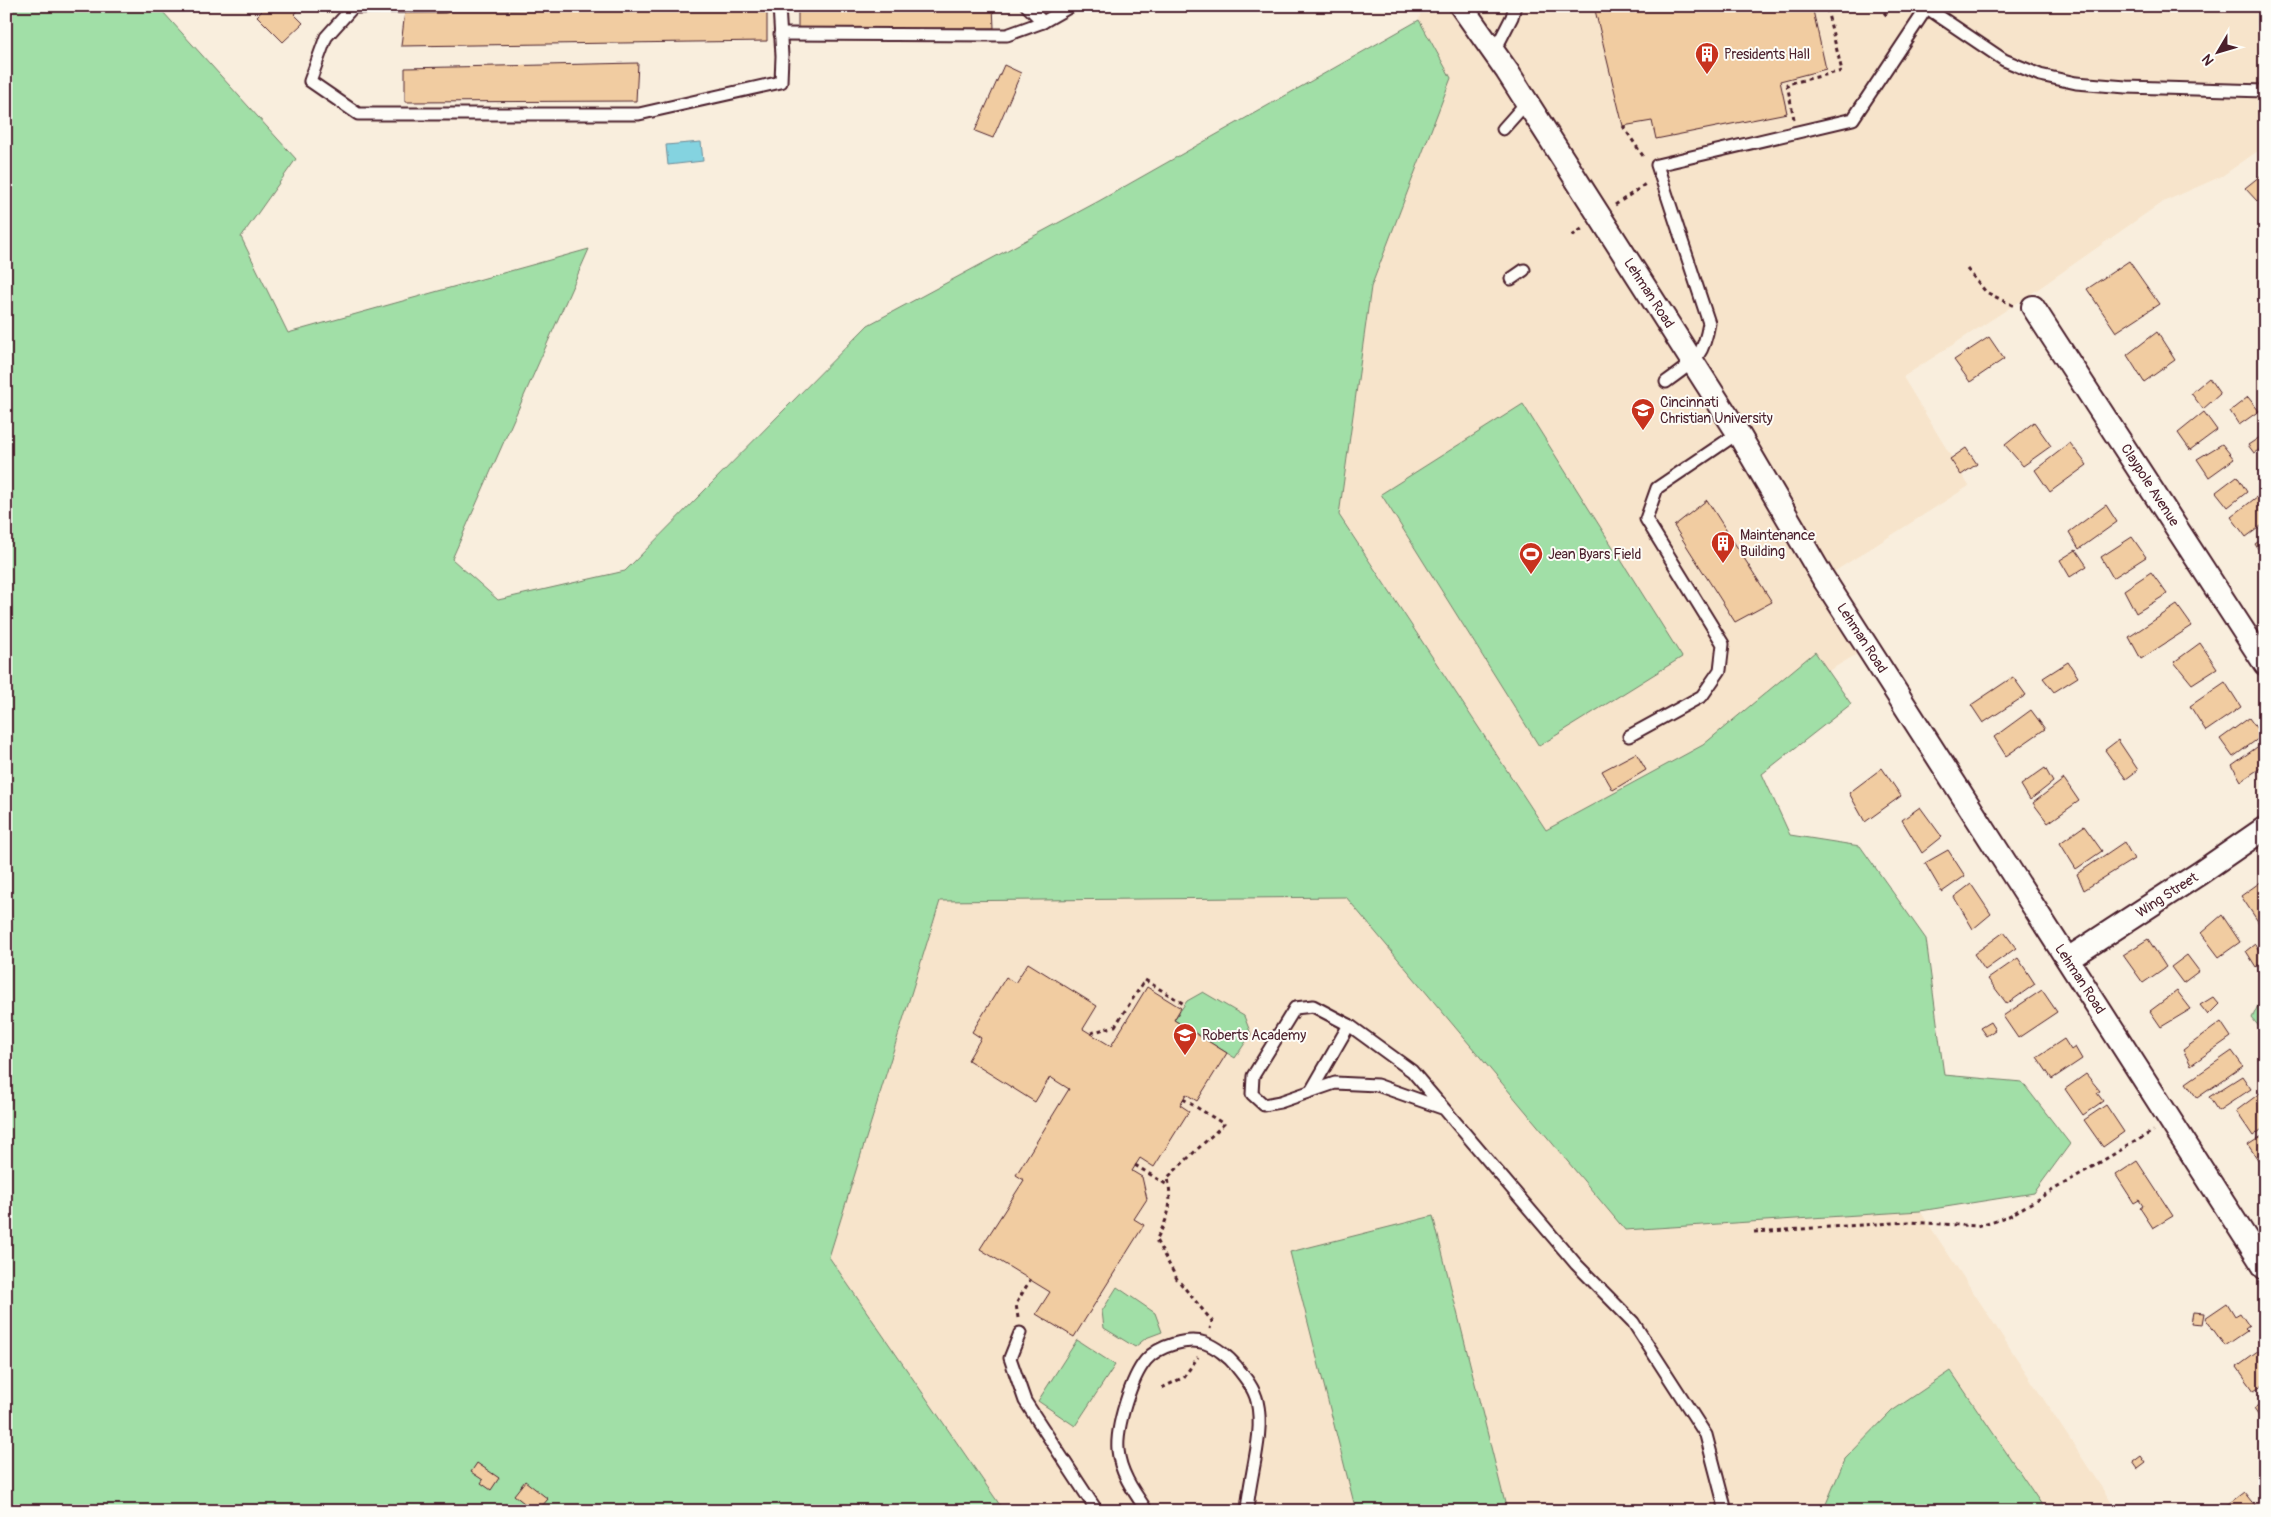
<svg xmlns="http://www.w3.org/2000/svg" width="2271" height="1517" font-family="Pangolin,sans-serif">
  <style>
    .built { fill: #f7e4cb }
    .green { fill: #a1dfa7; stroke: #767f69 }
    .water { fill: #84d3e0; stroke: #6d8b98 }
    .building { fill: #f1cca1; stroke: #4a1f2b }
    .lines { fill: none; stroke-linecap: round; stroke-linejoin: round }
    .lane-casing { stroke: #4a1f2b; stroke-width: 15 }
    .street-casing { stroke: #4a1f2b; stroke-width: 26 }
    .path { stroke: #4a1f2b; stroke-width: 3; stroke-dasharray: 4 4; stroke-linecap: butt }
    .lane { stroke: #fdfcf7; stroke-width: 11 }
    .street { stroke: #fdfcf7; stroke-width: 22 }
    .labels { text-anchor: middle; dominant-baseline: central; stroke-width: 4; stroke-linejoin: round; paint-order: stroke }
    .poi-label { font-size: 14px; fill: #4a1f2b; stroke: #fdfcf7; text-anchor: start }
    .street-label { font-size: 14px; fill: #4a1f2b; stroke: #fdfcf7 }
  </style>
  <rect width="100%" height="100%" fill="#f9eedd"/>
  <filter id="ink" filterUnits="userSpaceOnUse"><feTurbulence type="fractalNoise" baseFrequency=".02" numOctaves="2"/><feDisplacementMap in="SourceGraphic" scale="10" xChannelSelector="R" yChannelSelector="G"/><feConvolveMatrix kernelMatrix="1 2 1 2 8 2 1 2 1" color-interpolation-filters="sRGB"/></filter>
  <g filter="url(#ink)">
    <g class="built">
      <path d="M1422,6h843v140l-43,30 -61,27 -133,93 -125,81 66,109 -145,92 45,69 -166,98 -157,85 -207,-316 32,-227 80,-209 -32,-58z"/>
      <path d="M1346,896l279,334 295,-19 197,300h-1113l-175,-254 111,-357z"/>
    </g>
    <g class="green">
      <path d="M6,6h160l-3,6 133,147 -55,78 47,96 301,-84 -137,310 46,41 127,-29 243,-246 231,-124 320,-181 32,58 -80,209 -32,228 207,315 157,-85 112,-93 36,52 -89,70 28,61 70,11 66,93 18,136 78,7 48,62 -36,49 -114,18 -295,19 -279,-333 -406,4 -111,356 175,254h-998z"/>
      <path d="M1523,404l159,253 -143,89 -158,-252z"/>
      <path d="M2265,991v43l-13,-16z"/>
      <path d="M1203,992l41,24 7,18 -16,24 -61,-38 13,-19z"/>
      <path d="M1433,1216l74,295h-151l-66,-259z"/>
      <path d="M1117,1287l38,26 7,19 -16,6 -11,9 -31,-19 -2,-17z"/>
      <path d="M1077,1340l38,25 -40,61 -37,-25z"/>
      <path d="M1951,1371l95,140h-223l22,-52 47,-48z"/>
    </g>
    <path class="water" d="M701,142l2,19 -35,4 -2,-20z"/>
    <g class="building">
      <path d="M267,6h34l-7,8 9,9 -20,19 -26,-26z"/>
      <path d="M798,6h195l1,22 -196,1z"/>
      <path d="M1594,6h218l14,63 -46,12 7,32 -131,26 -4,-18 -29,5z"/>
      <path d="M767,7v34l-366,5 4,-35z"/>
      <path d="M638,63l-2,38 -231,1v-34z"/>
      <path d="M1004,65l17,8 -28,65 -18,-7z"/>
      <path d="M2265,172v24l-8,5 -12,-13z"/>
      <path d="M2129,261l30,43 -43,28 -29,-43z"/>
      <path d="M2157,332l18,28 -31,22 -17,-27z"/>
      <path d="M1989,337l15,22 -34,23 -16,-22z"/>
      <path d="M2209,378l11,16 -17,15 -12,-16z"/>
      <path d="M2248,397l11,14 -20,14 -9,-14z"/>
      <path d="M2204,412l13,18 -27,20 -12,-17z"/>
      <path d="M2034,422l17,24 -28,20 -18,-21z"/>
      <path d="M2263,435l2,11 -11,7 -6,-8z"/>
      <path d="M2070,443l17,22 -37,27 -15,-22z"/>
      <path d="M2222,444l12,15 -25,18 -12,-18z"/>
      <path d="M1966,448l11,16 -16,11 -11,-16z"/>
      <path d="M2237,476l10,16 -19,15 -12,-15z"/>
      <path d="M2262,493l3,4v26l-19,14 -15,-20z"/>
      <path d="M1707,500l65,102 -37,20 -61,-96z"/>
      <path d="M2106,505l11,17 -38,27 -10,-17z"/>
      <path d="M2132,537l14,20 -33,21 -12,-21z"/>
      <path d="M2265,537v23l-10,-16z"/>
      <path d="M2076,550l11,16 -17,11 -10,-17z"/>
      <path d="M2151,572l16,22 -31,19 -12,-23z"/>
      <path d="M2177,605l15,21 -51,33 -12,-22z"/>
      <path d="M2200,643l17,25 -25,16 -18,-22z"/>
      <path d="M2068,662l10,15 -24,15 -11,-14z"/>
      <path d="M2013,677l13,18 -43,28 -12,-18z"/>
      <path d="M2225,682l16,25 -35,24 -16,-25z"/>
      <path d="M2031,710l14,19 -39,27 -12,-19z"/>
      <path d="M2249,718l13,18 -29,21 -13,-18z"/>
      <path d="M2118,740l20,30 -12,9 -21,-29z"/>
      <path d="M2260,745l5,7v13l-24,16 -9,-16z"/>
      <path d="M1636,753l10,17 -33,20 -11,-19z"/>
      <path d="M1882,768l19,28 -36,26 -16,-29z"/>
      <path d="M2045,768l8,14 -23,18 -9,-15z"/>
      <path d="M2064,779l15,22 -31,22 -15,-20z"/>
      <path d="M1920,807l22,30 -20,16 -20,-33z"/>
      <path d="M2084,826l18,25 -26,18 -16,-26z"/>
      <path d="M2124,842l10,17 -50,31 -7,-16z"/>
      <path d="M1948,850l17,26 -23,16 -17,-29z"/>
      <path d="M2262,881l3,4v47l-24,-36z"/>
      <path d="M1971,884l20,30 -18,15 -19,-32z"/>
      <path d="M2222,915l18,27 -21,15 -18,-24z"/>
      <path d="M2004,932l12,16 -31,22 -11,-16z"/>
      <path d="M2148,939l18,28 -23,16 -20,-28z"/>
      <path d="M2255,944l10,16 -9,7 -10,-16z"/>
      <path d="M2187,955l12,16 -16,12 -12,-16z"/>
      <path d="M2018,958l17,26 -28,20 -19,-25z"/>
      <path d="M1028,963l69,43 -14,23 28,17 36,-59 34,21 -7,12 53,33 -30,48 -11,-7 -6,11 9,6 -35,56 -14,-9 -8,13 10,6 5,22 -13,20 10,6 -70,112 -38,-23 14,-22 -70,-43 44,-69 -8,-5 53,-86 -19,-12 -15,25 -67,-42 13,-22 -9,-6 34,-55 9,6z"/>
      <path d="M2042,990l15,22 -39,26 -15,-22z"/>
      <path d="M2177,991l14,18 -30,18 -11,-16z"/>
      <path d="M2213,997l6,7 -11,11 -8,-10z"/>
      <path d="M1990,1022l5,8 -9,6 -6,-8z"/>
      <path d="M2221,1022l10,15 -40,28 -8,-15z"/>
      <path d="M2064,1039l7,11 4,-3 7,12 -30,20 -15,-22z"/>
      <path d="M2232,1051l11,15 -46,32 -11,-15z"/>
      <path d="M2086,1074l14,17 -3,2 6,8 -20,14 -18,-26z"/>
      <path d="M2242,1076l9,13 -33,22 -9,-14z"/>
      <path d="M2264,1090l1,37 -12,9 -17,-25z"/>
      <path d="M2106,1105l18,27 -21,15 -19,-27z"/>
      <path d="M2265,1134v28l-4,2 -13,-19z"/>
      <path d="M2137,1161l36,55 -20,12 -13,-20 3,-2 -4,-6 -5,3 -18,-28z"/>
      <path d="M2227,1303l8,13 5,-3 9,13 -4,3 2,2 -22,15 -20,-28z"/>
      <path d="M2193,1312l11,1 -2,11 -11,-1z"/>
      <path d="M2259,1351l6,9v24l-11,7 -17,-24z"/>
      <path d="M2265,1402v23l-11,-16z"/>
      <path d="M2141,1456l5,7 -8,6 -5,-7z"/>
      <path d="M477,1463l22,15 -8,12 -10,-7 2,-3 -12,-8z"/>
      <path d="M525,1481l23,18 -6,7 3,5h-11l-20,-16z"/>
      <path d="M2244,1492l15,19h-40z"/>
    </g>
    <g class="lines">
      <g class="lane-casing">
        <g id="lane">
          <path d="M445,6l-92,1 -27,30 -16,44 48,33h281l142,-32 1,-26 -3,-50"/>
          <path d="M1027,6l16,16"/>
          <path d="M1927,8l77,52 36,15 36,8 50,4 139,4"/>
          <path d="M780,34l227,1 36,-13 28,-16"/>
          <path d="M1494,52l18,-35 3,-11"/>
          <path d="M1503,129l24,-27"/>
          <path d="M1511,279l13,-9"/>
          <path d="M1666,382c28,-21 37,-23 43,-59l-52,-158 196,-46 75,-113"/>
          <path d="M1629,736l73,-40 18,-26 3,-26 -77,-125 11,-31 81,-55"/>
          <path d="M1311,1091l38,-66"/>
          <path d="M1442,1108l-65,-23 -42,-2 -55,19 -16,3 -12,-11 1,-18 42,-68 18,-2 36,19 63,46 164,193 57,58 73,113 20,76"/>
          <path d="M1020,1333l-10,25 15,43 72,110"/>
          <path d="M1147,1511c-13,-19 -27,-38 -29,-61 -2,-23 13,-72 28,-90 12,-14 42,-23 59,-17 11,4 24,14 31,23 8,10 18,22 21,35 8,33 -8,76 -10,110"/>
        </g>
      </g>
      <g class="street-casing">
        <g id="street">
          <path d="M1461,6l46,65 231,362 85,145 442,690"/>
          <path d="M2033,307l232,357"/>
          <path d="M2068,959l132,-86 65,-45"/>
        </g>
      </g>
      <g class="path">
        <path d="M1879,6l8,10"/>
        <path d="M1794,119l-7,-35 55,-13 -16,-65"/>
        <path d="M1623,126l22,33"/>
        <path d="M1615,205l32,-22"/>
        <path d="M1572,236l11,-8"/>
        <path d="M1967,269l19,23 28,14"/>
        <path d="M1091,1033l24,-7 30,-46 39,24"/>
        <path d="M1183,1099l41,25 -56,53c4,28 2,38 -12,63l21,39 35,42 -2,8"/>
        <path d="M1135,1165l34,21"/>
        <path d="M1754,1232l154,-10 69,4 32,-10 144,-85"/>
        <path d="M1018,1318l-2,-14 14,-24"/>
        <path d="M1162,1388l22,-11 14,-20"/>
      </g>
      <use href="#lane" class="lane"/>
      <use href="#street" class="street"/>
    </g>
  </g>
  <defs>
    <g id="building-pin" transform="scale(1.25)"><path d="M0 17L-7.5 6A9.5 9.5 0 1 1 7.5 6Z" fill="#c8321e" stroke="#fdfcf7"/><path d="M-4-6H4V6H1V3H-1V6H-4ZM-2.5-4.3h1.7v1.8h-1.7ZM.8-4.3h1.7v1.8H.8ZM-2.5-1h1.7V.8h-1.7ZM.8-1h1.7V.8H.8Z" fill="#fff"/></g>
    <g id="university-pin" transform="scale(1.25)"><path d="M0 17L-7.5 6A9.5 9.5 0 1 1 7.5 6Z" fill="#c8321e" stroke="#fdfcf7"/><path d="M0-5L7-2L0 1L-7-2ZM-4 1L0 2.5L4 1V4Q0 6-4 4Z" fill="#fff"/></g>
    <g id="stadium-pin" transform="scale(1.25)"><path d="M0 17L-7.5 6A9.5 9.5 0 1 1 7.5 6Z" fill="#c8321e" stroke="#fdfcf7"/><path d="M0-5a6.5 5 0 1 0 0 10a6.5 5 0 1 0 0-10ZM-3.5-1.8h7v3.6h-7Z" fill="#fff"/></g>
    <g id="school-pin" transform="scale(1.25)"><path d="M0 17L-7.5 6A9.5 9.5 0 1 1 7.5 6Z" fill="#c8321e" stroke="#fdfcf7"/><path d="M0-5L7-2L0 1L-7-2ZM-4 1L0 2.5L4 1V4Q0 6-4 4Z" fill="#fff"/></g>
  </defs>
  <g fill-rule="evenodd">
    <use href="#building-pin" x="1707" y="54"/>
    <use href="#university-pin" x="1643" y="410"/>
    <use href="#building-pin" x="1723" y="543"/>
    <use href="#stadium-pin" x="1531" y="554"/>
    <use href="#school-pin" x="1185" y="1035"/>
  </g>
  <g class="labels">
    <g class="poi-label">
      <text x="1724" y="54">Presidents Hall</text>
      <text x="1660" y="402">Cincinnati<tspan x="1660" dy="16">Christian University</tspan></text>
      <text x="1740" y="535">Maintenance<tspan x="1740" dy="16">Building</tspan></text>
      <text x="1548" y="554">Jean Byars Field</text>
      <text x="1202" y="1035">Roberts Academy</text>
    </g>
    <g class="street-label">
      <text transform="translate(1649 293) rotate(57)">Lehman Road</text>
      <text transform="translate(2150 485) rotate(57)">Claypole Avenue</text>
      <text transform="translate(1862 638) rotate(57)">Lehman Road</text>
      <text transform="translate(2167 895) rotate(-33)">Wing Street</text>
      <text transform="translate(2080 979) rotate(57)">Lehman Road</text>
    </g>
  </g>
  <rect width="2271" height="1517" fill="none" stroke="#fdfcf7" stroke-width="25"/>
  <rect x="12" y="12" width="2246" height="1492" fill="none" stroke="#4a1f2b" stroke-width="2" filter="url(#ink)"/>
  <g transform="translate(2218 52) rotate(232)" stroke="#fdfcf7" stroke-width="4" paint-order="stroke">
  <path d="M0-4L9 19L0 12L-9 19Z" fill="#4a1f2b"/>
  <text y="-8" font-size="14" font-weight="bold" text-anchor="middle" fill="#4a1f2b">N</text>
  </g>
</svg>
